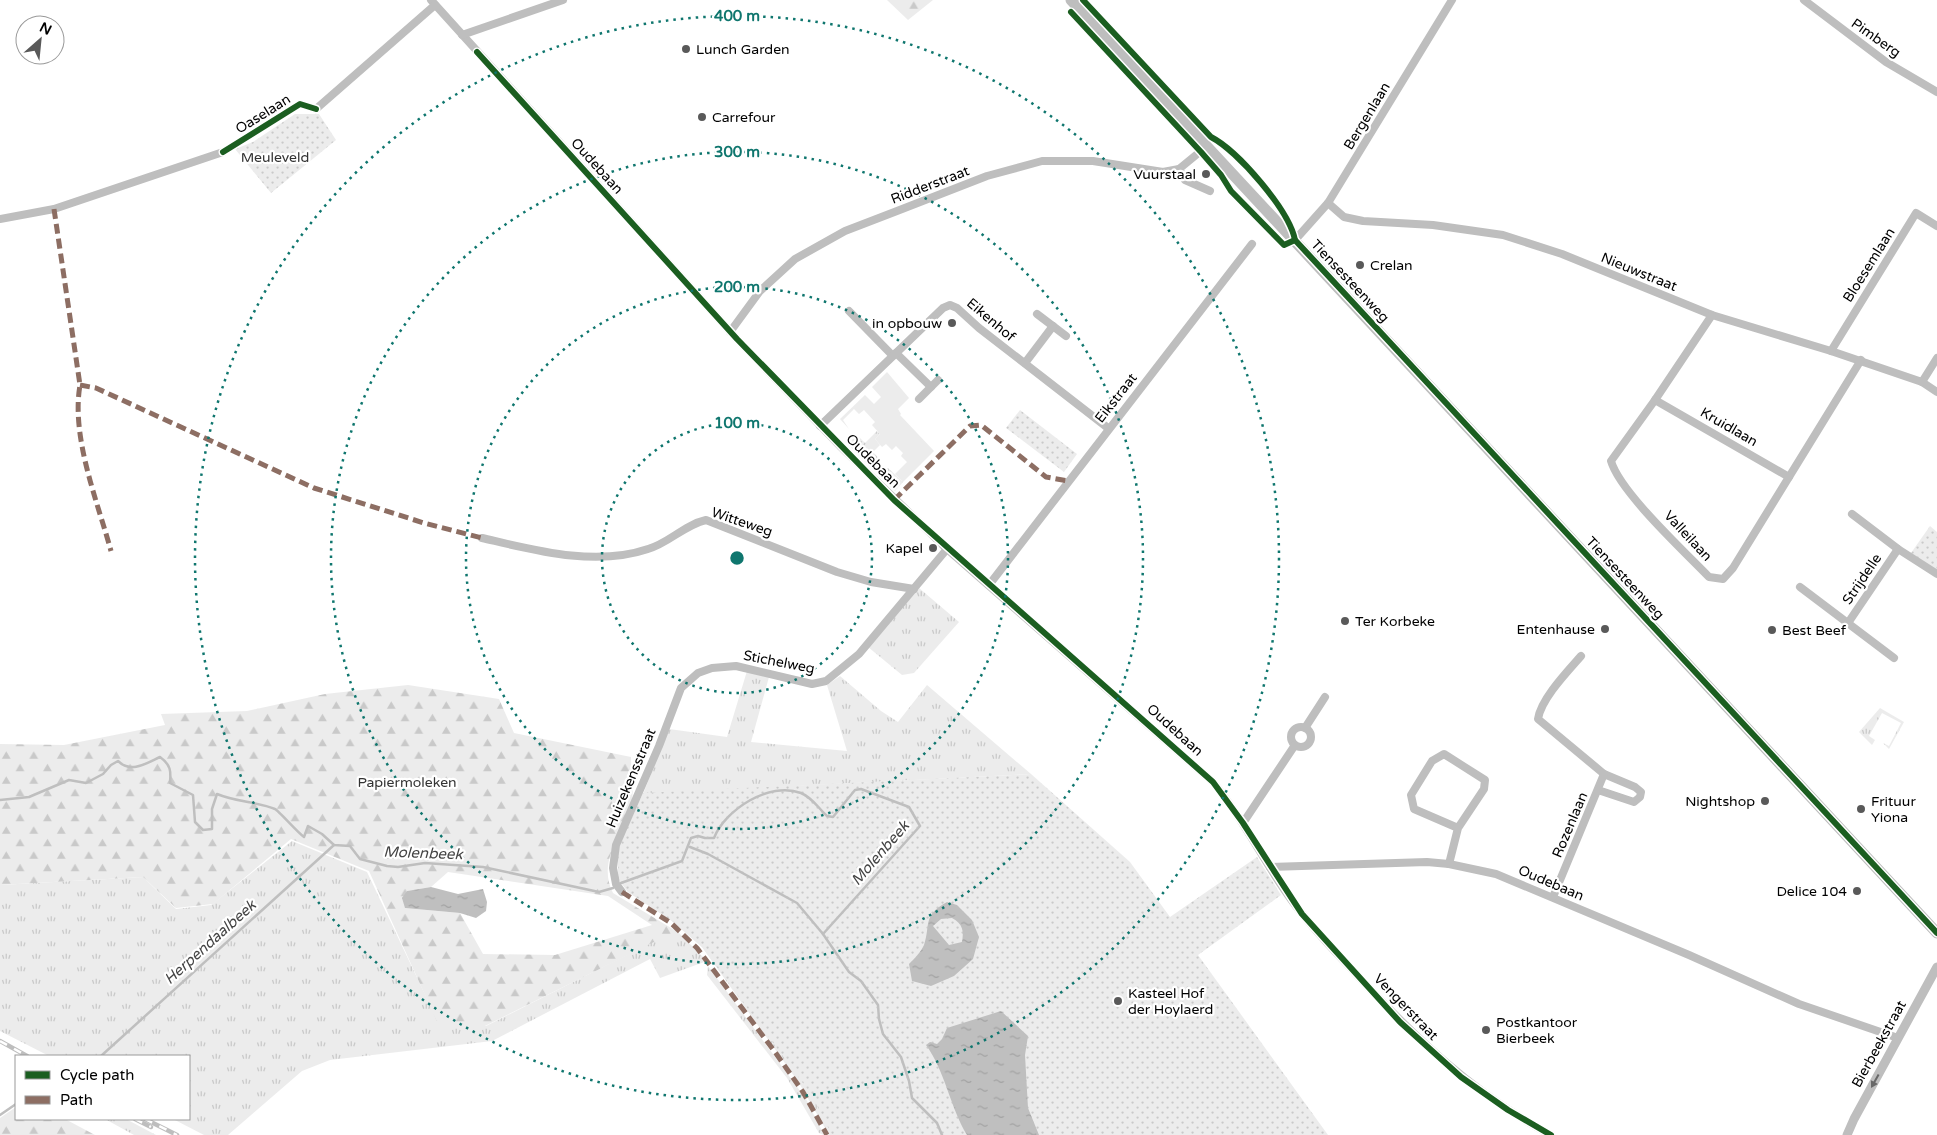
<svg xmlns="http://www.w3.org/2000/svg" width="1937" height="1135" font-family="'Varela Round',sans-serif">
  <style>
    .grass { fill: url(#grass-tufts) }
    .forest { fill: url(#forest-firs); fill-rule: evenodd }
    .park { fill: url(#park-dots) }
    .garden { fill: #ececec }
    .water { fill: url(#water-ripples); fill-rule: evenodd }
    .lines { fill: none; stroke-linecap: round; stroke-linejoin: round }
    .stream { stroke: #bfbfbf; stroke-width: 2.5 }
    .minor { stroke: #bebebe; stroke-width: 8 }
    .tertiary { stroke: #bebebe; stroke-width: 9 }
    .primary { stroke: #bebebe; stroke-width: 11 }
    .rail-casing { stroke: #bebebe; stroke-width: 4.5 }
    .rail { stroke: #fff; stroke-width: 2.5; stroke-dasharray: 8; stroke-linecap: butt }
    .quiet { stroke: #8d6e63; stroke-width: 5; stroke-dasharray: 10 5; stroke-linecap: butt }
    .cycleway-casing { stroke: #fff; stroke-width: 9 }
    .cycleway { stroke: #1b5e20; stroke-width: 6 }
    .oneway { fill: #686868 }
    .ring { fill: none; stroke: #0f766e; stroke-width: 2.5; stroke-dasharray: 2.5 5 }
    .poi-dot { fill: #595959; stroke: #fff; stroke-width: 2 }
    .labels { text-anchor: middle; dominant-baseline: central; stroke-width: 4.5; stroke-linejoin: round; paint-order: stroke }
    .street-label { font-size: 14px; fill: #000; stroke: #fff }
    .poi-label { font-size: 14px; fill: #000; stroke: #fff; text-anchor: start }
    .park-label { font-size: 14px; fill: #333; stroke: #fff }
    .water-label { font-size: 15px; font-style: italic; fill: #444; stroke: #fff }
    .centre { fill: #0f766e; stroke: #fff; stroke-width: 2.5 }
    .ring-label { font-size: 15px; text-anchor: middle; font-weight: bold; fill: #0f766e; stroke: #fff; stroke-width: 4.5; stroke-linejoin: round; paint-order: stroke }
  </style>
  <defs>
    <pattern id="grass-tufts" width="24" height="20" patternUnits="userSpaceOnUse" patternTransform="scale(1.25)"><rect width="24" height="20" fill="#ececec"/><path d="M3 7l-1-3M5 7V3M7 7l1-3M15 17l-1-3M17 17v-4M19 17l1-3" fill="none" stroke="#c9c9c9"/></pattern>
    <pattern id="forest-firs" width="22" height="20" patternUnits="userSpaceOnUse" patternTransform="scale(1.25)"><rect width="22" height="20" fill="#ececec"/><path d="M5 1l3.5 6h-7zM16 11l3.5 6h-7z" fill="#c9c9c9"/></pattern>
    <pattern id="park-dots" width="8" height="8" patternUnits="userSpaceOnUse" patternTransform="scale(1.25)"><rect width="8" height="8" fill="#ececec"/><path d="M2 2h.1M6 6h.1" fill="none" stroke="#c9c9c9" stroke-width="1.8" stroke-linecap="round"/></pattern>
    <pattern id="water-ripples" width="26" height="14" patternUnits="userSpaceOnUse" patternTransform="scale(1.25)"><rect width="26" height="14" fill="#bfbfbf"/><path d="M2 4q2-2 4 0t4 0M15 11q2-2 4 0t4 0" fill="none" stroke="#a2a2a2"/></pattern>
  </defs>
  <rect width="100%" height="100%" fill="#fff"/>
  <g class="grass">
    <path d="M877,431l3,3 -5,5 5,6 -7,7 8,9 -9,8 -24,-25 9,-9 8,8z"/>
    <path d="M888,468l15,14 -8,9 -16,-15z"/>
    <path d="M919,588l40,34 -45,51 -12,2 -34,-28z"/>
    <path d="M747,671l22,6 -18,65 96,9 -20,-66 13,-9 41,35 17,11 29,-37 104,89 -388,20 26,-65 58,8z"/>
    <path d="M1880,708l24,14 -15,27 -6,-6 6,3 12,-23 -19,-10 -13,23 6,4 -3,5 -13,-13z"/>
    <path d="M292,841l75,31 73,154h46l190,-96 31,31 -47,17 -10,-19 -158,82 -162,19 -28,11 -74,64h-24l-31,-16h16v-63h-140l-49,-25v-146l143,-8 33,32 35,-4z"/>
    <path d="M622,883l85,60 133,192h-11l-30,-52 -97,-136 -30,-26 -44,-29z"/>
    <path d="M708,966l98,133 18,36 -5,-2 -32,-55 -80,-103z"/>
    <path d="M105,1119h21l30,16h-22z"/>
  </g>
  <g class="forest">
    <path d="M887,0h46l-25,20z"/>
    <path d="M408,685l91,14 15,34 117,24c0,13 3,30 1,43 -7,32 -36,60 -19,93l63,38 -191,95h-46l-70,-155 -78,-32 -78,65 -37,4 -33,-31 -143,8v-141l64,1 101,-20 -4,-11 86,-3 78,-17zM448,872l160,24 44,29 -97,30 -72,-1 -23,-41 -55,-5 2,-17 24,-4z"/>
    <path d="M16,1107v12h49l30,16h-95v-17z"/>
  </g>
  <g class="park">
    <path d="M295,114h24l17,26 -65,53 -36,-44 18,-7z"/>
    <path d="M1020,410l57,44 -13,18 -58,-44z"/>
    <path d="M1930,526l7,6v38l-26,-17z"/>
    <path d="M1031,774l99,88 40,55 87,-60 24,38 -83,60 130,180h-496l-21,-41 -109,-147 -30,-26 -44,-29 -10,-13v-31l25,-55z"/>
  </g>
  <path class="garden" d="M887,372l22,26 -11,11 3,5 -1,1 34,36 -31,31 -8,-8 12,-12 -6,-6 2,-3 -7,-7 -4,4 -6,-6 -4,3 -7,-8 5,-5 -8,-9 3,-3 -11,-12 -5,4 -5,-5 -11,11 6,9 -9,-10 25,-24 9,9 7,-7 -9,-10z"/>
  <g class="water">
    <path d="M431,887l27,7 25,-5 4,13 -1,9 -10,7 -16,-5 -55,-5 -3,-10 5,-7z"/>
    <path d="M947,902l10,3 15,15 7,17 -6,22 -19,17 -23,10 -19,-5 -3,-17c5,-5 12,-12 15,-19 7,-21 -2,-29 23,-43zM952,918c11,6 12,13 10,24l-13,3 -16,-19 8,-7z"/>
    <path d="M1001,1011l27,25 -3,19 3,53 11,27h-72c-17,-28 -22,-64 -41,-90l4,-3 7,2 5,-5 5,-11z"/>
  </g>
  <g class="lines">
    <g class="stream">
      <path d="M0,800l29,-3 40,-17 17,3 17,-9 8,-9 7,-4c13,13 29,2 42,-4 11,8 11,14 10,26l23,12 2,27 8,8 9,-1v-20l5,-15c19,8 41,8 58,15 3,1 22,23 29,28l4,-11 14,8 12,11 16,1 10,13 27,7 11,1 27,-4 58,4 116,25 14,-4"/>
      <path d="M690,847l18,7 89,49 26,31"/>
      <path d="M621,883l61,-22 9,-23 7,-2 7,2h9c11,-28 55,-57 87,-45 12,5 17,15 26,23l6,1 22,-27 6,-1 48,18 11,19 -97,108 26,38 12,9 17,24 1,14 4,15 18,23 8,24 3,17 25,25 5,12"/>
      <path d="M101,1056l233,-211"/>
      <path d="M0,1115l16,-11"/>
    </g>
    <g class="minor">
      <path d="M431,0l306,339 103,107 107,103 266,233c31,37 51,81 80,120 19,26 41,48 63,72 58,63 118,120 195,161"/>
      <path d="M1804,0l82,62 51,30"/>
      <path d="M462,35l101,-35"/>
      <path d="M316,109l119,-104"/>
      <path d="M1179,169l6,11 25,11"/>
      <path d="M1328,203l16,14 19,4 70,4 70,10 59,19 150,61 119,36 91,31 15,10"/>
      <path d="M0,219l54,-10 169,-57"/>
      <path d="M1295,240l33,-37 124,-203"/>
      <path d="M849,311l44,45"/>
      <path d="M1037,314l29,22"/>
      <path d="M1712,315l-57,85 -44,61c9,31 73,90 98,116l14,2 10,-11 128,-208"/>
      <path d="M730,332l30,-41 35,-32 50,-28 52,-20 90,-35 55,-15h51l70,11 16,-3 28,-23"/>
      <path d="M1831,351l85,-138 21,13"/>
      <path d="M896,353l35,34"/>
      <path d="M1025,363l28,-37"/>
      <path d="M1922,382l15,-24"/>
      <path d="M919,399l19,-19"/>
      <path d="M1655,400l134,77"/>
      <path d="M820,426l123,-118 7,-3 7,3 22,20 129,100"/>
      <path d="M1852,514l46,35 39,25"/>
      <path d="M482,538c52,12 113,29 166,11 21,-6 36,-24 58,-29l131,52 34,10 43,7"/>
      <path d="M989,585l263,-341"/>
      <path d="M1800,587l94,71"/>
      <path d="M1848,623l50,-74"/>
      <path d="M1581,656c-14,16 -40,43 -43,63l66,55 31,13 6,5 -1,5 -6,5 -36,-12"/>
      <circle cx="1301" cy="737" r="10"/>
      <path d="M1305,728l20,-31"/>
      <path d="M1243,823l52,-78"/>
      <path d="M1449,864l9,-36 26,-39 1,-9 -41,-26 -12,7 -21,34 3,14 44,19"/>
      <path d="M1270,867l157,-5 22,2 47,10 193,81 110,49 99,34"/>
      <path d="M622,892l-6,-8 -3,-16 3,-23 43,-99 22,-58 17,-15 14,-5 24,-2 76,18 14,-3 33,-27 88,-105"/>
      <path d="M1553,897l51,-123"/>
    </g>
    <path class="tertiary" d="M1847,1135l7,-16 83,-152"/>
    <path class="primary" d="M1071,0l866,933"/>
    <g class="rail-casing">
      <g id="rail">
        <path d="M0,1041l27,15"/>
        <path d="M135,1119l16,8"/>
        <path d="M145,1119l32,16"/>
      </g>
    </g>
    <use href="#rail" class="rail"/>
    <g class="quiet">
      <path d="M54,209l26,176c-9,52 17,115 31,166"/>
      <path d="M80,385l16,3 218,100 110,35 58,15"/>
      <path d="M894,500l76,-74 11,-1 65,52 22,4"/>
      <path d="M622,892l49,31 26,25 78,104 28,40 24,43"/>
    </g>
    <g class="cycleway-casing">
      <g id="cycleway">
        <path d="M1083,0l128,137c27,14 78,73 84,103l642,693"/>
        <path d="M1071,12l130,140 20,23 10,16 53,54 11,-5"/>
        <path d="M477,52l260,287 157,161 319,282 30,41 59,91 98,108 61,55 47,33 43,25"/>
        <path d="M223,152l77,-48 16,5"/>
      </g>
    </g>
    <use href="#cycleway" class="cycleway"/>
  </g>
  <defs><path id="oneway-solid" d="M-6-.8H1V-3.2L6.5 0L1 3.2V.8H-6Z" transform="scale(1.25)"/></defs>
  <use class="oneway" href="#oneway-solid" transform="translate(1875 1081) rotate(119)"/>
  <g class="ring">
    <circle cx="737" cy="558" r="135"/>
    <circle cx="737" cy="558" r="271"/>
    <circle cx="737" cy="558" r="406"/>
    <circle cx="737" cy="558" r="542"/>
  </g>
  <g class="poi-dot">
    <circle cx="686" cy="49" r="5"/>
    <circle cx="702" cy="117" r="5"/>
    <circle cx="1206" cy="174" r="5"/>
    <circle cx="1360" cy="265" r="5"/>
    <circle cx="952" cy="323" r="5"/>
    <circle cx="933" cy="548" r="5"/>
    <circle cx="1345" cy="621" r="5"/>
    <circle cx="1605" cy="629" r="5"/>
    <circle cx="1772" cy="630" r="5"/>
    <circle cx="1765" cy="801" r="5"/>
    <circle cx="1861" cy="809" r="5"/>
    <circle cx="1857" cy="891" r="5"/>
    <circle cx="1118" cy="1001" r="5"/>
    <circle cx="1486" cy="1030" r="5"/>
  </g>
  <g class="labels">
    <g class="street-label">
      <text transform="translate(1876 38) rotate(35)">Pimberg</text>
      <text transform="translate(263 114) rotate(-32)">Oaselaan</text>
      <text transform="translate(1367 116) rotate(-59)">Bergenlaan</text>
      <text transform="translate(597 166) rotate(48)">Oudebaan</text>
      <text transform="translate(930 185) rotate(-21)">Ridderstraat</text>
      <text transform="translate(1869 265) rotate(-58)">Bloesemlaan</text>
      <text transform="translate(1639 272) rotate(22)">Nieuwstraat</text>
      <text transform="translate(1350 281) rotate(47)">Tiensesteenweg</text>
      <text transform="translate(991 320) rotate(40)">Eikenhof</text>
      <text transform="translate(1116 398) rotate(-52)">Eikstraat</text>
      <text transform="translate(1729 427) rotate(30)">Kruidlaan</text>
      <text transform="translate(873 461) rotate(45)">Oudebaan</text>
      <text transform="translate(742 522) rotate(19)">Witteweg</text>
      <text transform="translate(1688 536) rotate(47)">Valleilaan</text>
      <text transform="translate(1625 578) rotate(47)">Tiensesteenweg</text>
      <text transform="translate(1862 579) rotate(-56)">Strijdelle</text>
      <text transform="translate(779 662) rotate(11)">Stichelweg</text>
      <text transform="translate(1175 730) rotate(42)">Oudebaan</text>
      <text transform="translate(631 778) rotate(-67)">Huizekensstraat</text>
      <text transform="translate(1570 825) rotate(-67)">Rozenlaan</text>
      <text transform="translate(1551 883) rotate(23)">Oudebaan</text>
      <text transform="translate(1406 1007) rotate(46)">Vengerstraat</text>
      <text transform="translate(1879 1044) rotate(-61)">Bierbeekstraat</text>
    </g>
    <g class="poi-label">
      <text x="696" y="49">Lunch Garden</text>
      <text x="712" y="117">Carrefour</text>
      <text x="1196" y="174" text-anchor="end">Vuurstaal</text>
      <text x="1370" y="265">Crelan</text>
      <text x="942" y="323" text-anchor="end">in opbouw</text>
      <text x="923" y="548" text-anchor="end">Kapel</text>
      <text x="1355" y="621">Ter Korbeke</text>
      <text x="1595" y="629" text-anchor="end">Entenhause</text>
      <text x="1782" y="630">Best Beef</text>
      <text x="1755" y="801" text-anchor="end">Nightshop</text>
      <text x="1871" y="801">Frituur<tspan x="1871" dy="16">Yiona</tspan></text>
      <text x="1847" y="891" text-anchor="end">Delice 104</text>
      <text x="1128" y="993">Kasteel Hof<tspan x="1128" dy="16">der Hoylaerd</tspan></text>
      <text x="1496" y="1022">Postkantoor<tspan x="1496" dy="16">Bierbeek</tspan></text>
    </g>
    <g class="park-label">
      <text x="275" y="157">Meuleveld</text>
      <text x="407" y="782">Papiermoleken</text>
    </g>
    <g class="water-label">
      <text transform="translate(423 853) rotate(2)">Molenbeek</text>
      <text transform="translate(880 853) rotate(-49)">Molenbeek</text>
      <text transform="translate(210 942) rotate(-42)">Herpendaalbeek</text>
    </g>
  </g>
  <circle cx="737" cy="558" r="8" class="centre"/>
  <g class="ring-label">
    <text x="737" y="21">400 m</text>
    <text x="737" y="157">300 m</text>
    <text x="737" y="292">200 m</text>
    <text x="737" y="428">100 m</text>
  </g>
  <rect x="15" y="1055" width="175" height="65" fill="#ffffff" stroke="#999999"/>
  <rect x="25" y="1071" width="25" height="8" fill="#1b5e20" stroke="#999999"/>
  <text x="60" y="1080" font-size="15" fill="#000000">Cycle path</text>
  <rect x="25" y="1096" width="25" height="8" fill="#8d6e63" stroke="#999999"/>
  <text x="60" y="1105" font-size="15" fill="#000000">Path</text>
  <g transform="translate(40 40) rotate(27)"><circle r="24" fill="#ffffff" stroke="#999999"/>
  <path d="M0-4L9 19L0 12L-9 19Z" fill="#595959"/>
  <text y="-8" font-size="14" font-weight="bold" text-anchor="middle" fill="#000000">N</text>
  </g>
</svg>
